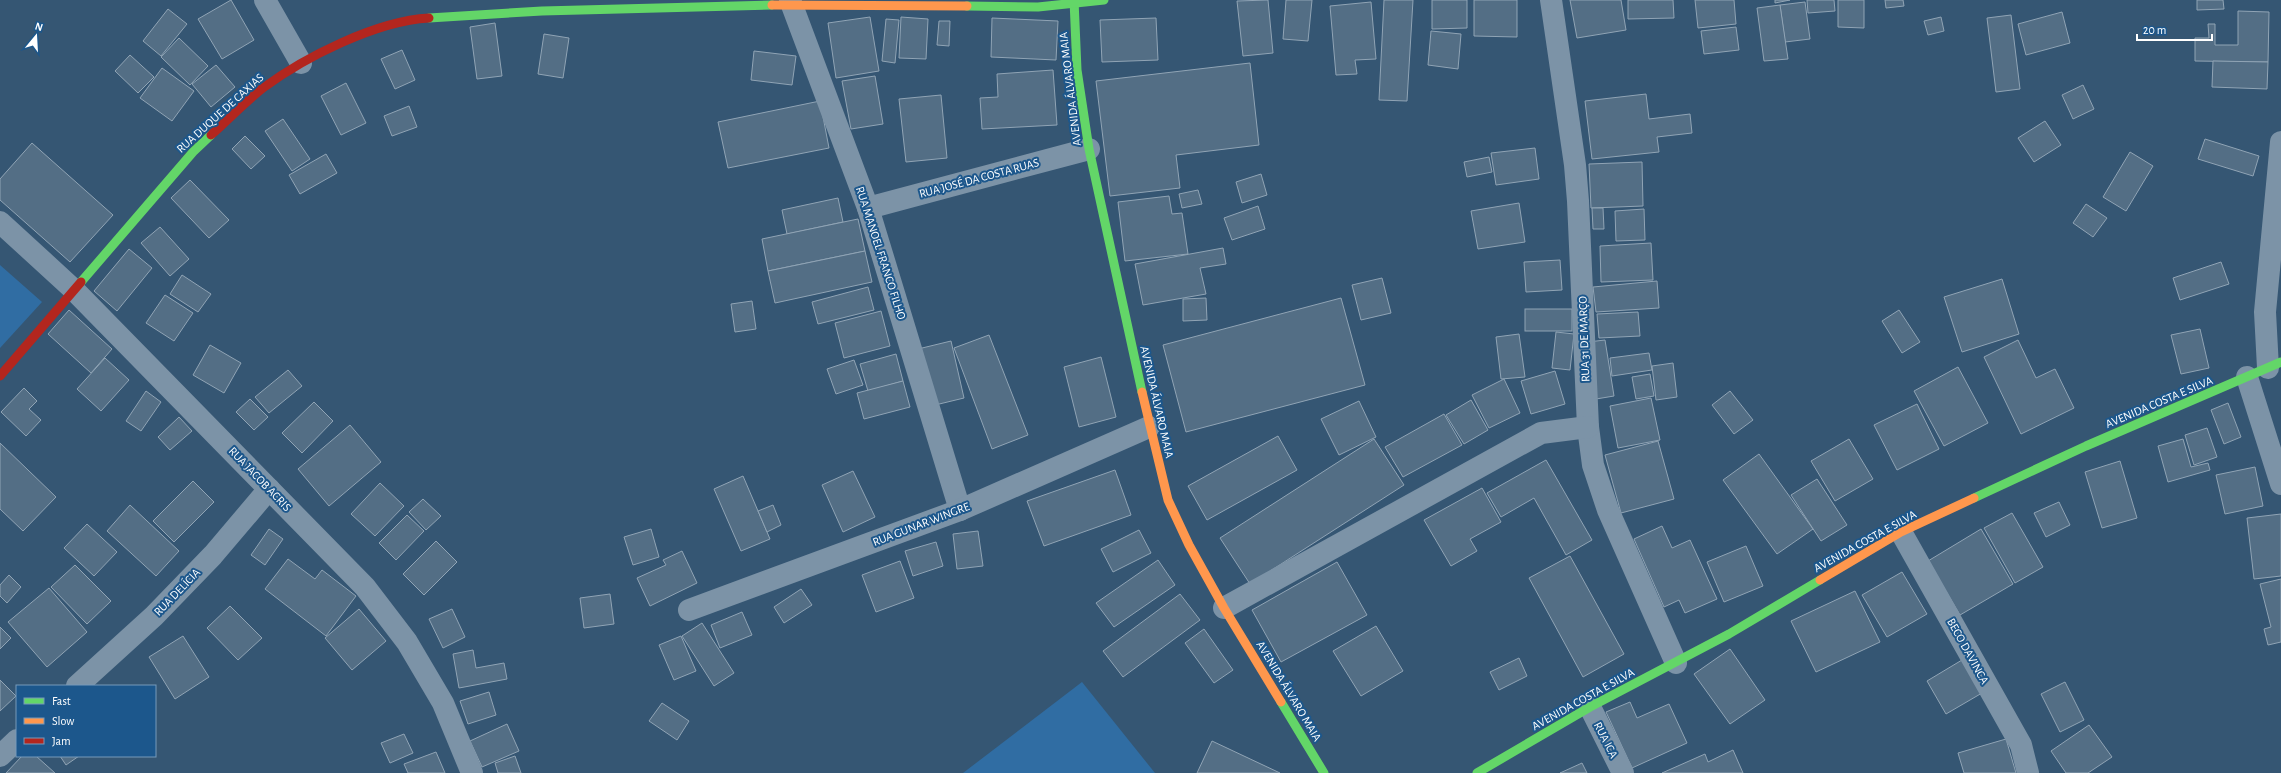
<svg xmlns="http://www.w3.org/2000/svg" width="2281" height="773" font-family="'Alegreya Sans',sans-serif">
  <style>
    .green { fill: #306da3 }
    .building { fill: #536e85; stroke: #90a4b5 }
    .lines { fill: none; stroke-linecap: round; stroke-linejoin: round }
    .street { stroke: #7c93a7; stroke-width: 22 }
    .fast { stroke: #63d668; stroke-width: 9 }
    .slow { stroke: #ff974d; stroke-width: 9 }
    .jam { stroke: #b3261e; stroke-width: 9 }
    .labels { text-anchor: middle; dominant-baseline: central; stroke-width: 4; stroke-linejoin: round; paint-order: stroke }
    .street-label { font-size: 12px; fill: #fff; stroke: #1c578c }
  </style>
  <rect width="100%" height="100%" fill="#355673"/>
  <g class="green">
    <path d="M0,265l42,37 -42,46z"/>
    <path d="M1082,682l73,91h-192z"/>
  </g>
  <g class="building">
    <path d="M231,0l23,40 -32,19 -24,-40z"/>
    <path d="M1268,0l5,53 -30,3 -6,-55z"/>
    <path d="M1286,0h26l-4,41 -25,-2z"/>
    <path d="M1384,0h29l-6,101 -28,-1z"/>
    <path d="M1432,0h35v28l-35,1z"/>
    <path d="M1474,0h43v37l-43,-1z"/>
    <path d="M1570,0h51l5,30 -49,8z"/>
    <path d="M1628,0h45l1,18 -46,1z"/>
    <path d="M1695,0h39l2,24 -38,4z"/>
    <path d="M1775,0h15l-15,3z"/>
    <path d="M1807,0h27l1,11 -27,2z"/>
    <path d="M1838,0h26v28l-26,-1z"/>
    <path d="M1885,0h18l1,6 -18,2z"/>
    <path d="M2197,0h26l1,9 -27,1z"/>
    <path d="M1371,2l5,57 -21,1 2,14 -21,1 -6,-69z"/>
    <path d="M1805,2l5,37 -25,3 -5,-37z"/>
    <path d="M1780,5l8,54 -24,2 -7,-53z"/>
    <path d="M168,9l19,15 -26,32 -18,-15z"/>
    <path d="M2238,11l31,1 -1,50 -73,-1v-23h14l-1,-14h7v21h23z"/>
    <path d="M2062,12l8,31 -44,12 -8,-31z"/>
    <path d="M2011,15l9,74 -24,3 -9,-74z"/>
    <path d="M870,17l9,54 -43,7 -8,-55z"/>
    <path d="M901,17l27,2 -2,40 -27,-1z"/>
    <path d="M1941,17l3,14 -16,4 -4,-14z"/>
    <path d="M992,18l66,3 -2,39 -65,-3z"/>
    <path d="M1156,18l2,42 -56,2 -2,-42z"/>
    <path d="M886,19l13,1 -4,43 -13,-2z"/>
    <path d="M939,21h11l-1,25 -12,-1z"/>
    <path d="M495,23l7,53 -25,3 -7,-52z"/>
    <path d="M1736,27l3,23 -35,4 -3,-23z"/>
    <path d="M1431,31l30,3 -3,35 -30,-4z"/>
    <path d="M544,34l25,4 -6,40 -25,-4z"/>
    <path d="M179,38l29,28 -18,19 -29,-28z"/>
    <path d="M402,50l13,30 -20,9 -14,-30z"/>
    <path d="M754,51l42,5 -4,29 -41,-5z"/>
    <path d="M130,55l24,22 -16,16 -23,-22z"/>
    <path d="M2213,61l55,1 -1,27 -55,-2z"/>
    <path d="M1250,63l9,82 -83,10 4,33 -70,8 -14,-115z"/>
    <path d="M216,65l19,22 -24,20 -19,-23z"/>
    <path d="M162,68l32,23 -22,30 -32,-23z"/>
    <path d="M1053,70l4,55 -75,4 -2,-31 18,-1 -1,-23z"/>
    <path d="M875,76l8,48 -32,5 -9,-48z"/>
    <path d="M346,83l20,40 -25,12 -20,-39z"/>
    <path d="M2083,85l11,24 -21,10 -11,-24z"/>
    <path d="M1646,94l3,25 41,-5 2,19 -35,4 2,15 -67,7 -7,-58z"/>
    <path d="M941,95l6,63 -41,4 -7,-63z"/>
    <path d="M820,101l9,47 -101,20 -10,-46z"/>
    <path d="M409,106l8,21 -25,9 -8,-20z"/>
    <path d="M283,119l27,40 -18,12 -27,-40z"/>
    <path d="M2045,121l16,24 -27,17 -16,-24z"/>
    <path d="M245,136l20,20 -14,13 -19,-20z"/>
    <path d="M2205,139l54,17 -6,20 -55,-17z"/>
    <path d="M32,143l81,72 -43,47 -70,-62v-21z"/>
    <path d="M1535,148l4,31 -43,6 -5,-32z"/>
    <path d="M2130,152l23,14 -27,45 -23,-14z"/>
    <path d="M326,154l11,19 -37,21 -11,-19z"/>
    <path d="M1489,157l3,15 -25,5 -3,-15z"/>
    <path d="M1642,162l1,44 -52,2 -2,-44z"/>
    <path d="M1261,174l6,21 -25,8 -6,-21z"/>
    <path d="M190,180l39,40 -20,18 -38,-40z"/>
    <path d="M1198,190l4,14 -20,4 -3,-14z"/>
    <path d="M1169,196l3,18 10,-1 6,41 -63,7 -7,-59z"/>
    <path d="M838,198l5,24 -56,12 -5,-24z"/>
    <path d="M1519,203l6,39 -47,7 -7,-38z"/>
    <path d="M2086,204l21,14 -14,19 -20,-14z"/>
    <path d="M1258,206l7,23 -33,11 -8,-22z"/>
    <path d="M1592,208h11l1,21h-11z"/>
    <path d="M1644,209l1,31 -29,1 -1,-30z"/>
    <path d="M858,219l7,32 -97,20 -6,-32z"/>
    <path d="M160,227l29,32 -19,17 -29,-33z"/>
    <path d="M1651,243l2,37 -52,2 -1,-36z"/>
    <path d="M1223,248l3,16 -26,4 6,26 -63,11 -8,-41z"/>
    <path d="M129,249l23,19 -35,43 -23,-20z"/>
    <path d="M865,251l7,31 -97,21 -7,-32z"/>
    <path d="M1560,260l2,30 -36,2 -2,-30z"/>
    <path d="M2221,262l8,22 -49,16 -7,-22z"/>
    <path d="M182,275l29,19 -13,18 -28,-18z"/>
    <path d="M1382,278l9,35 -30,7 -9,-35z"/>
    <path d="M2002,279l17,55 -57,18 -18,-55z"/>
    <path d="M1657,281l2,27 -63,4 -3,-25z"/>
    <path d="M868,287l6,23 -56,14 -6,-22z"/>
    <path d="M165,295l28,18 -19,28 -28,-18z"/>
    <path d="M1206,298l1,22 -24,1v-22z"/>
    <path d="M1341,298l24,87 -179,47 -23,-87z"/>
    <path d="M752,301l4,28 -21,3 -4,-28z"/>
    <rect x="1525" y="309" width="47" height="22"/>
    <path d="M69,310l43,39 -21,24 -43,-39z"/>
    <path d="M1899,310l21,32 -18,11 -20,-32z"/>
    <path d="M881,311l9,35 -46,12 -9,-35z"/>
    <path d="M1638,312l2,24 -41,2 -2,-24z"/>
    <path d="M2200,329l9,39 -28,6 -10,-39z"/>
    <path d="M1556,332l18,2 -4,36 -18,-2z"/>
    <path d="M1519,334l6,43 -24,2 -5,-42z"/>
    <path d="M989,335l39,100 -36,14 -38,-101z"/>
    <path d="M1605,340l9,56 -18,3 -8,-57z"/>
    <path d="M2018,340l18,38 19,-9 19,39 -53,26 -37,-77z"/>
    <path d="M951,341l13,57 -33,8 -13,-57z"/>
    <path d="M210,345l31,18 -17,30 -31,-18z"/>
    <path d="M1649,353l3,17 -40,6 -2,-18z"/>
    <path d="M896,354l7,27 -35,10 -8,-27z"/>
    <path d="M1101,357l15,60 -37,10 -15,-60z"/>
    <path d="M105,358l24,22 -28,31 -24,-22z"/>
    <path d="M854,360l9,25 -27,9 -9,-25z"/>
    <path d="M1673,363l4,34 -21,3 -4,-34z"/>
    <path d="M1958,367l30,56 -44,23 -30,-55z"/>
    <path d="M288,370l14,16 -33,27 -14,-16z"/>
    <path d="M1555,371l10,33 -34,10 -10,-33z"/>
    <path d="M1650,374l4,22 -18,3 -4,-22z"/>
    <path d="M1504,379l16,34 -31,15 -17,-33z"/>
    <path d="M903,381l7,26 -46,12 -7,-26z"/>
    <path d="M24,388l13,13 -8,8 12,11 -15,16 -25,-24z"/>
    <path d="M146,391l15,11 -20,29 -15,-10z"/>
    <path d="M1730,391l23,29 -19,14 -22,-29z"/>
    <path d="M1651,398l9,42 -42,8 -8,-42z"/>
    <path d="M250,399l18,18 -14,13 -18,-18z"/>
    <path d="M1471,400l17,30 -24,14 -18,-29z"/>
    <path d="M1359,401l17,36 -37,18 -18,-36z"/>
    <path d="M314,402l19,19 -31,32 -20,-20z"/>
    <path d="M2228,403l13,34 -17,7 -13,-34z"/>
    <path d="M1917,404l22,45 -42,21 -23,-45z"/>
    <path d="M1444,414l18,31 -59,32 -18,-30z"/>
    <path d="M179,417l13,14 -22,19 -12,-13z"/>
    <path d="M350,425l31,37 -52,44 -31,-37z"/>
    <path d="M2207,428l10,29 -23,8 -9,-30z"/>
    <path d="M1278,436l19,34 -90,50 -19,-34z"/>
    <path d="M1374,439l30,46 -154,99 -30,-46z"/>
    <path d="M1849,439l24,40 -38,22 -24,-40z"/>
    <path d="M2183,439l8,28 17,-4 2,7 -42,12 -10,-36z"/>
    <path d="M1658,441l16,58 -53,14 -16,-58z"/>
    <path d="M0,443l56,54 -33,34 -23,-22z"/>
    <path d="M1759,454l54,75 -36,25 -54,-74z"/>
    <path d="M1546,460l46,80 -26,15 -32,-57 -33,19 -14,-24z"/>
    <path d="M2120,461l17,57 -35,10 -17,-56z"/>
    <path d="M2255,467l8,39 -38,8 -9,-39z"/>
    <path d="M1115,470l16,45 -87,31 -17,-45z"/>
    <path d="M853,471l22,46 -32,15 -21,-47z"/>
    <path d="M743,476l27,63 -29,12 -27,-62z"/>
    <path d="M1817,479l30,46 -26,16 -30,-46z"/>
    <path d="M193,481l21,21 -40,40 -21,-21z"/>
    <path d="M380,483l24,23 -29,30 -24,-22z"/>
    <path d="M1482,488l19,34 -31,17 7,12 -26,15 -27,-46z"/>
    <path d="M423,499l18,17 -15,14 -17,-18z"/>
    <path d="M2059,502l11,23 -24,12 -12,-24z"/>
    <path d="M130,505l49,46 -23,25 -49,-45z"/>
    <path d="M773,505l8,20 -14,7 -9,-21z"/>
    <path d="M2012,513l31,54 -28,16 -31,-55z"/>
    <path d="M2281,514v62l-27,3 -7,-61z"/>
    <path d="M407,515l17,16 -28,29 -17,-17z"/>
    <path d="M87,524l30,28 -23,24 -30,-28z"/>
    <path d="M1662,526l10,22 18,-8 27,59 -32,14 -6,-13 -15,7 -30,-68z"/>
    <path d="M269,529l14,10 -18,26 -14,-10z"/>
    <path d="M651,529l8,28 -26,8 -9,-28z"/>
    <path d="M1981,529l32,55 -53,31 -32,-54z"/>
    <path d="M1139,530l12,23 -38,19 -12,-23z"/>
    <path d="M978,531l5,35 -26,3 -4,-35z"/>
    <path d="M436,541l21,21 -33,33 -21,-21z"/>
    <path d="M936,542l7,24 -30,10 -8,-25z"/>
    <path d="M1746,546l17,40 -39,16 -17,-40z"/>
    <path d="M682,551l15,32 -47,23 -13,-28 29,-13 -3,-5z"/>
    <path d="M1570,556l54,98 -41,23 -54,-99z"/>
    <path d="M288,559l27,20 7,-9 34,26 -30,40 -61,-47z"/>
    <path d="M1158,560l17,25 -61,42 -18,-24z"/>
    <path d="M900,561l14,37 -38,14 -14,-37z"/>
    <path d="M1337,562l30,53 -86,47 -29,-52z"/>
    <path d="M75,565l36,36 -24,23 -36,-37z"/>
    <path d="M1902,572l25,42 -40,23 -25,-42z"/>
    <path d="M9,575l12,12 -14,16 -7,-7v-11z"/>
    <path d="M2281,579v63l-13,3 -4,-16 7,-2 -11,-43z"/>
    <path d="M49,588l38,44 -40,35 -39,-45z"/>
    <path d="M801,589l11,16 -28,18 -10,-16z"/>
    <path d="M1855,591l25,51 -64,30 -25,-51z"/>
    <path d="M610,594l4,30 -30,4 -4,-30z"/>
    <path d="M1180,594l20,26 -77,57 -20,-26z"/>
    <path d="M230,606l32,32 -24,22 -31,-32z"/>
    <path d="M359,609l27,32 -34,29 -27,-32z"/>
    <path d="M452,609l13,28 -22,11 -14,-29z"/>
    <path d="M742,612l10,23 -32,13 -9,-23z"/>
    <path d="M702,623l32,50 -20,13 -32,-50z"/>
    <path d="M1376,626l27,45 -42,25 -28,-45z"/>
    <path d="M0,627l11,11 -11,11z"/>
    <path d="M1204,629l29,41 -19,13 -29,-40z"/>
    <path d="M183,636l26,41 -34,22 -26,-42z"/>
    <path d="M681,636l15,35 -22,9 -15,-35z"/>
    <path d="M1730,649l35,51 -35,24 -36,-50z"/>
    <path d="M473,650l3,18 28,-5 3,16 -48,9 -6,-34z"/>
    <path d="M1519,658l8,18 -28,14 -9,-18z"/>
    <path d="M1962,660l20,33 -36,21 -19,-33z"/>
    <path d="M0,680l16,16 -16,15z"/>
    <path d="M2065,682l19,38 -24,12 -19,-38z"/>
    <path d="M489,692l7,23 -28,9 -8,-23z"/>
    <path d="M1630,702l7,16 32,-14 18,39 -55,25 -26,-56z"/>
    <path d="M662,703l27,18 -12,19 -28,-19z"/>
    <path d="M507,724l12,27 -37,16 -12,-26z"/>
    <path d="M2089,725l23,32 -24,16h-22l-15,-22z"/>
    <path d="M404,734l9,19 -23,10 -9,-20z"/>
    <path d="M2006,739l10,34h-52l-6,-20z"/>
    <path d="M1212,741l68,32h-83z"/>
    <path d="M1733,750l10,23h-81l43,-19 3,8z"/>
    <path d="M436,752l9,21h-37l-4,-9z"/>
    <path d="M22,756h14l19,17h-49z"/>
    <path d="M60,756h19l-13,9z"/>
    <path d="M515,756l6,17h-23l-3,-10z"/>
    <path d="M1582,763l5,10h-27z"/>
  </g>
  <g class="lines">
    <g class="street">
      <path d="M265,0l36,63"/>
      <path d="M790,0l78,208 92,302"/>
      <path d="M1551,0l24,165 3,36 10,226 5,38 15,45 68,153"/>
      <path d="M868,208l221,-59"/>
      <path d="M0,222l73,67 292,298 42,55 36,61 29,70"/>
      <path d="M2268,368l-3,-56 16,-170"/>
      <path d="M2247,377l34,107"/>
      <path d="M1901,532l120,213 7,28"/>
      <path d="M1224,608l317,-175 47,-6"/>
      <path d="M689,610l271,-100 189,-83"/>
      <path d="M77,686l77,-70 59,-61 56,-66"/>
      <path d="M1590,707l33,66"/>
      <path d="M0,756l17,-16"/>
    </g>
    <g class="fast">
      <path d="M1074,0l3,70 12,79 53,243"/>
      <path d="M967,6l71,1 66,-7"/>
      <path d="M429,18l113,-7 230,-6"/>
      <path d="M81,282l112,-130 18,-17"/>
      <path d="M1974,498l112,-52 195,-84"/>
      <path d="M1281,702l43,71"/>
      <path d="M1477,773l113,-66 139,-73 91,-54"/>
    </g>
    <g class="slow">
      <path d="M772,5l195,1"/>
      <path d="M1142,392l26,108 21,45 35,63 57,94"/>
      <path d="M1820,580l81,-48 73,-34"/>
    </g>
    <g class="jam">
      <path d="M211,135c17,-15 34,-33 52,-47 42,-31 113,-67 166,-70"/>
      <path d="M0,376l81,-94"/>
    </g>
  </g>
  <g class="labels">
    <g class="street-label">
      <text transform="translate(1070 89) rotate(-97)">AVENIDA ÁLVARO MAIA</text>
      <text transform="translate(220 113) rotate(-42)">RUA DUQUE DE CAXIAS</text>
      <text transform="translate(979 178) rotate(-15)">RUA JOSÉ DA COSTA RUAS</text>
      <text transform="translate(881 253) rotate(72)">RUA MANOEL FRANCO FILHO</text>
      <text transform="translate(1584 339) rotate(-92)">RUA 31 DE MARÇO</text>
      <text transform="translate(1157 402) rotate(77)">AVENIDA ÁLVARO MAIA</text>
      <text transform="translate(2159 402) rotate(-23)">AVENIDA COSTA E SILVA</text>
      <text transform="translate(260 479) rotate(46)">RUA JACOB ACRIS</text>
      <text transform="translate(921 524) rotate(-21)">RUA GUNAR WINGRE</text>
      <text transform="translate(1865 541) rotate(-29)">AVENIDA COSTA E SILVA</text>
      <text transform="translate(177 592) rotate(-46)">RUA DELÍCIA</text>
      <text transform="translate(1968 651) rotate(61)">BECO DAVINCA</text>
      <text transform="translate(1289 691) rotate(59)">AVENIDA ÁLVARO MAIA</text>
      <text transform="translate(1583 699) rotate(-29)">AVENIDA COSTA E SILVA</text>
      <text transform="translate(1606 740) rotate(63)">RUA ICA</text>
    </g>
  </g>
  <rect x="16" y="685" width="140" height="72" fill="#1c578c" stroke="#779aba"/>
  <rect x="24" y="698" width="20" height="6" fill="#63d668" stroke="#779aba"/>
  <text x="52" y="705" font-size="12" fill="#ffffff">Fast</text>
  <rect x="24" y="718" width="20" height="6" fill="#ff974d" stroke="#779aba"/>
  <text x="52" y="725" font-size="12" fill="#ffffff">Slow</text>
  <rect x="24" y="738" width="20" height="6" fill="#b3261e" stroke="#779aba"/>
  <text x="52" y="745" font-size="12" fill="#ffffff">Jam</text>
  <g transform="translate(36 36) rotate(18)" stroke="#1c578c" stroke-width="3" paint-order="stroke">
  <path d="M0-3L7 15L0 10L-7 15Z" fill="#ffffff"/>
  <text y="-6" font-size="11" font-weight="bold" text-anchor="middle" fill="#ffffff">N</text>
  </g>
  <path d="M2137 34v6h75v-6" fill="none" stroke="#ffffff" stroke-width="2"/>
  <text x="2143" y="34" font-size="12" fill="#ffffff" stroke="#1c578c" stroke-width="3" paint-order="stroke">20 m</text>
</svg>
